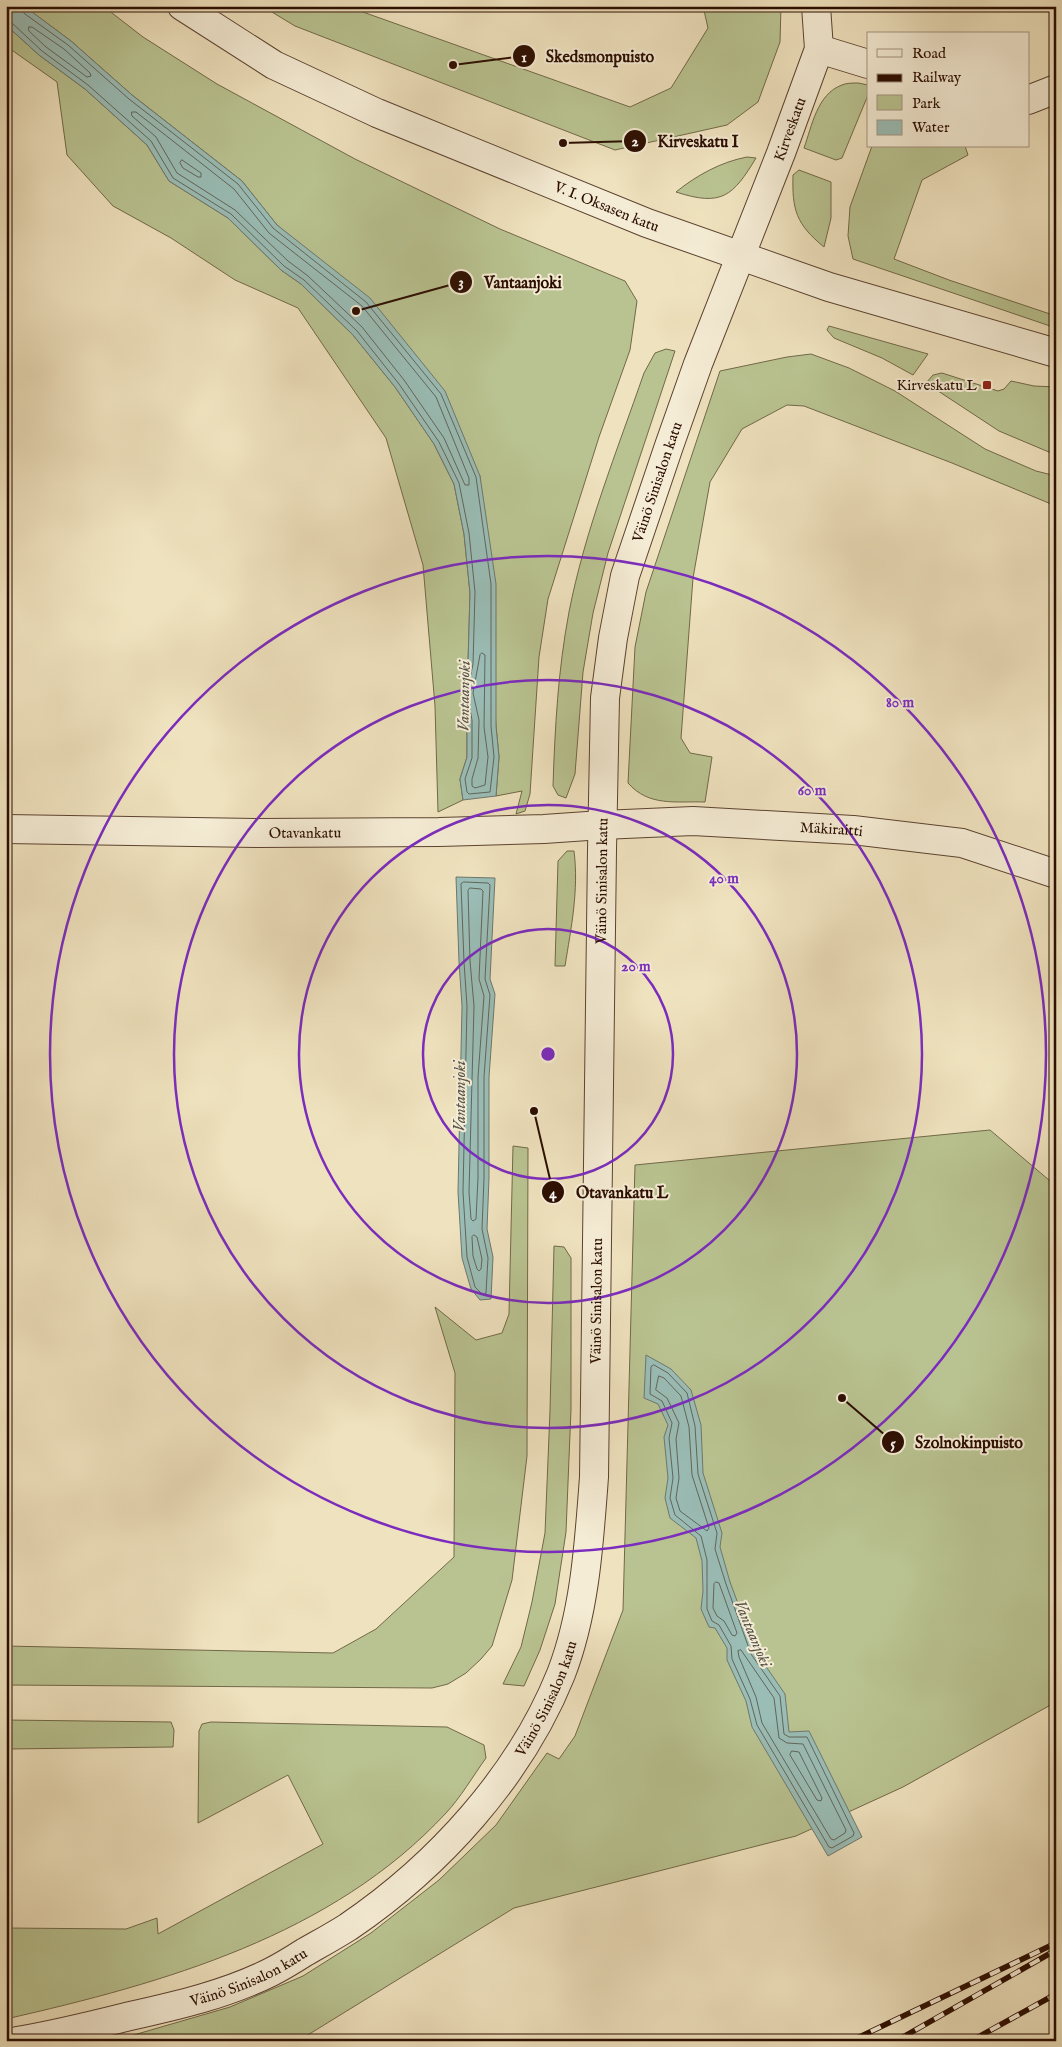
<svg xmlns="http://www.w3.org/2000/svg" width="1062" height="2047" font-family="'IM FELL English',serif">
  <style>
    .green { fill: #b9c391; stroke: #726848 }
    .water { fill: #9abdb6; stroke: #6e776d }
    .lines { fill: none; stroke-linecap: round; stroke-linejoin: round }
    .shore { stroke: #62655b; stroke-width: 1 }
    .minor-casing { stroke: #5c4230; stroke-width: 30 }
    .minor { stroke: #f5ecd5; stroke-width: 28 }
    .rail-casing { stroke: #2b0d00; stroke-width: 5.5 }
    .rail { stroke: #f5ecd5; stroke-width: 4; stroke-dasharray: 11; stroke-linecap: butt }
    .ring { fill: none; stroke: #7b2cbf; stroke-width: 2.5 }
    .poi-dot { fill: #8f2418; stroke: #f5ecd5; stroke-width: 2 }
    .labels { text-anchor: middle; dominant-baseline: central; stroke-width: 4; stroke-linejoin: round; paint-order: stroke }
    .street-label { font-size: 15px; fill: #2b0d00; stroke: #f5ecd5 }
    .poi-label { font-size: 15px; fill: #2b0d00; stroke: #f5ecd5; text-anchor: end }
    .water-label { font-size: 16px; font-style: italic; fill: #575349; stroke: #f5ecd5 }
    .centre { fill: #7b2cbf; stroke: #f5ecd5; stroke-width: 2.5 }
    .ring-label { font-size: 15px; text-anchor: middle; font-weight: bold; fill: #7b2cbf; stroke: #f5ecd5; stroke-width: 4; stroke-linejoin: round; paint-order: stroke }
    .leader { fill: none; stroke: #2b0d00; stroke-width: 2 }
    .callout-dot { fill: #2b0d00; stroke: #f5ecd5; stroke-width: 2 }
    .mark-label { font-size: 15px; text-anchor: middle; font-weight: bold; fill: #fff }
    .callout-label { font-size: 16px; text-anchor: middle; font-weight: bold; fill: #2b0d00; stroke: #f5ecd5; stroke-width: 4; stroke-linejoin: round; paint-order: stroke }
  </style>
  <rect width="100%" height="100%" fill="#efe2be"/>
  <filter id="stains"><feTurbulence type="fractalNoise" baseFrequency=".004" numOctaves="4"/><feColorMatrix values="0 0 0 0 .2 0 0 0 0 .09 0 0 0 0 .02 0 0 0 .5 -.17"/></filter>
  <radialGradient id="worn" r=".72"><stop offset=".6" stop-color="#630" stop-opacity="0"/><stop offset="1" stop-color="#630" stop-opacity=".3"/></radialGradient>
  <g class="green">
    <path d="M24,6h79l40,31 74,47 138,75 145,70 125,52 12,20 -7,49 -31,87 -51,162 -9,58 -9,137 -5,17 -9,3 6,-23 -26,5 3,-39 -3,-31 -16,-250 -166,-220 -37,-31 -35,-44 -110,-86 -61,-54z"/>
    <path d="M262,6h84l284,101 41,-19 37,-60 -5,-22h78l-1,36 -22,60 -31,23 -112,25 -320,-124z"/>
    <path d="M6,25l33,30 46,34 62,56 22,36 59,37 53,52 20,14 52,51 42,52 39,57 20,40 10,50 6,59 -2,71 -6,29 5,26v38l-7,22 3,21 -25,12 -3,-106 -12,-141 -37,-127 -88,-130 -63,-28 -64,-42 -58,-32 -46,-51 -10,-73 -51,-36z"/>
    <path d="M858,83l10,2v10l-26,63 -6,2 -32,-12c8,-22 13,-54 38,-63 4,-2 11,-2 16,-2z"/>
    <path d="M872,146h93l3,9 -46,25 -28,79 55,21 107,36v12l-203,-69 -5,-23 2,-29z"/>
    <path d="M747,157l9,1c-23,38 -34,49 -80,34 21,-17 45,-30 71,-35z"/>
    <path d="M799,170l32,12v36l-7,29c-28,-23 -32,-37 -31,-72z"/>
    <path d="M829,326l99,28 -15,21 -31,-17 -48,-20 -7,-8z"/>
    <path d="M666,349l9,2 -67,202 -15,60 -10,59 -8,102 -9,24 -8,-3 -5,-9c2,-59 5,-116 16,-174 16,-82 48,-161 75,-239l11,-20z"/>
    <path d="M811,354l38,14 46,23 90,58 51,22 20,5v30l-104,-43 -148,-57 -17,-1 -45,24 -32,53 -17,96 -12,160 9,15 22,4 -7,45c-29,-1 -56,5 -77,-19l7,-136 11,-55 74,-221 67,-14z"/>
    <path d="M942,373l56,18 6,-2 7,-8 23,5 22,1v68l-57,-24 -73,-48 7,-8z"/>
    <path d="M567,851h7c5,39 -3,77 -9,115h-10l3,-105z"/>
    <path d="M990,1130l66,56v516l-153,85 -107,49 -282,72 -216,133h-185l117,-34 73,-31 68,-43 68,-53 57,-55 51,-72 12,6 16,-23 48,-126 12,-445z"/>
    <path d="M513,1146l15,2 -1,308 -15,124 -20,66 -11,13 -15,14 -18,11 -16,4 -426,-3v-39l327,7 43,-24 78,-72 1,-184 -20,-66 41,33 26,-7 7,-19z"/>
    <path d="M554,1246l10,1 7,11v151l-5,123 -11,72 -15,46 -16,36 -21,-2 18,-37 11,-45 13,-69 5,-122z"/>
    <path d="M6,1720l165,2 3,8 -1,17 -167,2z"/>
    <path d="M211,1722l236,5 37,18 2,13c-13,18 -25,39 -40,55 -114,123 -282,170 -440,206v-91l120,1 31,-11 1,16 165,-90 -35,-69 -90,48 1,-92 3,-7z"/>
  </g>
  <g class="water">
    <path d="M6,6h18l47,35 61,54 110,86 35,44 93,73 75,93 35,85 16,108v142l3,31 -3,39 -33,4 -3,-21 7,-22v-37l-5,-27 6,-29 2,-71 -6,-59 -10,-50 -20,-40 -39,-57 -42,-52 -52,-51 -20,-14 -53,-52 -59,-37 -22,-36 -62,-56 -46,-34 -33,-30z"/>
    <path d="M456,877l39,1 -5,101 5,15 -6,83v101l-2,51 6,28 -2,42 -11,1 -9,-11 -9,-31 -4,-66 4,-186 -3,-44z"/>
    <path d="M646,1355l25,14 20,21 10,35 2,48 19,60 -2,14 10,35 26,70 29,42 4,38 20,-1 53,106 -34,19 -76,-129 -6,-26 -19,-41v-12l-12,-20 -6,-1 -8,-18 2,-18 -1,-30 -6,-23 -26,-20 -5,-20 3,-20 -4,-41 4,-12 -10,-21 -14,-6z"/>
  </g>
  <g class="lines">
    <g class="shore">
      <path d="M6,21l6,2 30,28 46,34 63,56 22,37 58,36 53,52 20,14 53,51 42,53 40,58 20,41 10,50 6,59 -2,72 -6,29 5,27v38l-7,21 2,13 2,2 21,-2 4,-35 -3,-31v-142l-15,-107 -35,-83 -75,-92 -93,-74 -35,-44 -109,-85 -61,-54 -43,-31 -3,-3 -1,-5"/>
      <path d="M29,27h3l32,22 26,24 1,3 -4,1 -41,-30 -17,-16z"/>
      <path d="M132,112h4l98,77 35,44 93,73 74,91 33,81v7h-4l-21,-47 -40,-58 -42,-53 -54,-51 -20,-15 -53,-51 -58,-37 -21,-36 -24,-21z"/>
      <path d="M182,160l19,13v4h-3l-15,-9 -3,-5z"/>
      <path d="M482,653l3,2 -1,72 4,30 -3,28 -10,3 -3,-2v-7l6,-21 1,-38 -6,-27 7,-38z"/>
      <path d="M464,882l24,1 2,2 -5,94 5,16 -6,82v101l-2,51 6,29 -2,35 -3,2 -8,-8 -8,-30 -4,-65 4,-186 -3,-44 -3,-78z"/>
      <path d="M470,888l11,1 2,2 -4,88 5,17 -6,81v101l-2,41 -3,2 -2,-2 -2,-27 5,-186 -4,-45 -2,-70z"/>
      <path d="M474,1235l3,2 5,22 -1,10 -2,2 -2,-2 -4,-13 -1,-19z"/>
      <path d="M654,1365l14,8 19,20 8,33 3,48 19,59 -2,16 11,35 25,70 29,42 4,38 5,3h18l47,96 -1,3 -21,12 -3,-1 -72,-122 -7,-26 -18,-40 -1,-13 -12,-21 -7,-4 -5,-12v-49l-6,-24 -26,-21 -5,-17 3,-20 -4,-40 3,-15 -10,-22 -12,-7 1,-27z"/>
      <path d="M659,1376l5,2 17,18 8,31 3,48 17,53 -2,3 -27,-20 -4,-13 3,-20 -3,-39 3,-16 -12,-25 -11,-8z"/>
      <path d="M716,1582l3,1 18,50 -2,3 -3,-1 -8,-14 -7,-5 -4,-8 1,-24z"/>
      <path d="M741,1650l33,48 5,40 8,5 16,1 43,86 -1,3 -11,7 -3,-1 -69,-116 -6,-26 -17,-40 -1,-6z"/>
      <path d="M792,1751l7,1 23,46 -1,3 -4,-1 -27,-45z"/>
    </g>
    <g class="minor-casing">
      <g id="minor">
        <path id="s1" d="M182,6l92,59 103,48 270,110 182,64 227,66"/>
        <path d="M819,49l49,15"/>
        <path d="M1028,100l28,-11"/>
        <path id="s2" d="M6,829l252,4 181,-1 105,-3 58,-4 91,-4 160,9 109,13 94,31"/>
        <path id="s3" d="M17,2041c37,-6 73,-15 109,-24 49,-11 99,-22 145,-45 12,-6 23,-13 34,-20 14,-8 29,-16 43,-25 90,-61 172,-151 213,-253 24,-62 28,-130 33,-197l8,-627 3,-152 8,-60 12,-62 44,-130 29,-82 83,-211 38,-104 -3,-43"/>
      </g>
    </g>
    <use href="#minor" class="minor"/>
    <g class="rail-casing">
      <g id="rail">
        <path d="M851,2041l205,-98"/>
        <path d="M896,2041l160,-91"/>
        <path d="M971,2041l85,-47"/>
      </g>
    </g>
    <use href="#rail" class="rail"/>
  </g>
  <g class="ring">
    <circle cx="548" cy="1054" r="125"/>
    <circle cx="548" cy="1054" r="249"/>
    <circle cx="548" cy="1054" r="374"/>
    <circle cx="548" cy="1054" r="498"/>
  </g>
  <rect class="poi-dot" x="982" y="380" width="10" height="10" rx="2.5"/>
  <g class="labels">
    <g class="street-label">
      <text stroke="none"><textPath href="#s3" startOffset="2268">Kirveskatu</textPath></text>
      <text stroke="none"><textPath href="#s1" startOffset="471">V. I. Oksasen katu</textPath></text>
      <text stroke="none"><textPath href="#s3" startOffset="1891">Väinö Sinisalon katu</textPath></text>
      <text stroke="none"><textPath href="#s2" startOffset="826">Mäkiraitti</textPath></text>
      <text stroke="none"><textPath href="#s2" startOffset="299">Otavankatu</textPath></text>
      <text stroke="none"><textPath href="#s3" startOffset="1485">Väinö Sinisalon katu</textPath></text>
      <text stroke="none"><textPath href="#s3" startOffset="1065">Väinö Sinisalon katu</textPath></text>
      <text stroke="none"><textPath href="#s3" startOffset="660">Väinö Sinisalon katu</textPath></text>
      <text stroke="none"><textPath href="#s3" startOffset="241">Väinö Sinisalon katu</textPath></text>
    </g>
    <g class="poi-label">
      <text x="977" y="385">Kirveskatu L</text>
    </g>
    <g class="water-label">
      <text transform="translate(465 696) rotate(-89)">Vantaanjoki</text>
      <text transform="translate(461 1096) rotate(-90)">Vantaanjoki</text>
      <text transform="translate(752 1634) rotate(67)">Vantaanjoki</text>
    </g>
  </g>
  <circle cx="548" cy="1054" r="8" class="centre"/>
  <g class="ring-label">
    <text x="900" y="707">80 m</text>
    <text x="812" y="795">60 m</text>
    <text x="724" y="883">40 m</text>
    <text x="636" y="971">20 m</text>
  </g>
  <path class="leader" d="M453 65L524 56M563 143L635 141M356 311L461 282M534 1111L553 1192M842 1398L893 1442"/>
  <g class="callout-dot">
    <circle cx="453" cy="65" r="5"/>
    <circle cx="563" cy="143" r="5"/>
    <circle cx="356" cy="311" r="5"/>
    <circle cx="534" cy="1111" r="5"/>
    <circle cx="842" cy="1398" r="5"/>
    <circle cx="524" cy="56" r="12"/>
    <circle cx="635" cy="141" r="12"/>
    <circle cx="461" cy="282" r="12"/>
    <circle cx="553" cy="1192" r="12"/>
    <circle cx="893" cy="1442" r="12"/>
  </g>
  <g class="mark-label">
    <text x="524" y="62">1</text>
    <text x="635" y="146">2</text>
    <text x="461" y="287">3</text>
    <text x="553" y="1198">4</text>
    <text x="893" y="1448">5</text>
  </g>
  <g class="callout-label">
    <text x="600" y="62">Skedsmonpuisto</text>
    <text x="698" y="147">Kirveskatu I</text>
    <text x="523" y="288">Vantaanjoki</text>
    <text x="622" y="1198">Otavankatu L</text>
    <text x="969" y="1448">Szolnokinpuisto</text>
  </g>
  <rect width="1062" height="2047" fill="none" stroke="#efe2be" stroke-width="25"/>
  <rect x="8" y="8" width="1047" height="2032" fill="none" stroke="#2b0d00" stroke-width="2.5"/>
  <rect x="12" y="12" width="1037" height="2022" fill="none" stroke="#2b0d00"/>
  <rect x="867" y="32" width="162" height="115" fill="#f5ecd5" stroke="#a49380"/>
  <rect x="877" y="49" width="25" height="8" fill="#f5ecd5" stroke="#a49380"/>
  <text x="912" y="58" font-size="15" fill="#2b0d00">Road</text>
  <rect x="877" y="74" width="25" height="8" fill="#2b0d00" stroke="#a49380"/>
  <text x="912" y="82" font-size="15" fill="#2b0d00">Railway</text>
  <rect x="877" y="95" width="25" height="15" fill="#b9c391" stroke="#a49380"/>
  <text x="912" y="108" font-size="15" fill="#2b0d00">Park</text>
  <rect x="877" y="120" width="25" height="15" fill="#9abdb6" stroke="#a49380"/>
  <text x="912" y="132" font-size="15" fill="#2b0d00">Water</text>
  <rect width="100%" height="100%" filter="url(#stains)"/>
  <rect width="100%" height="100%" fill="url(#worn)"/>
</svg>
